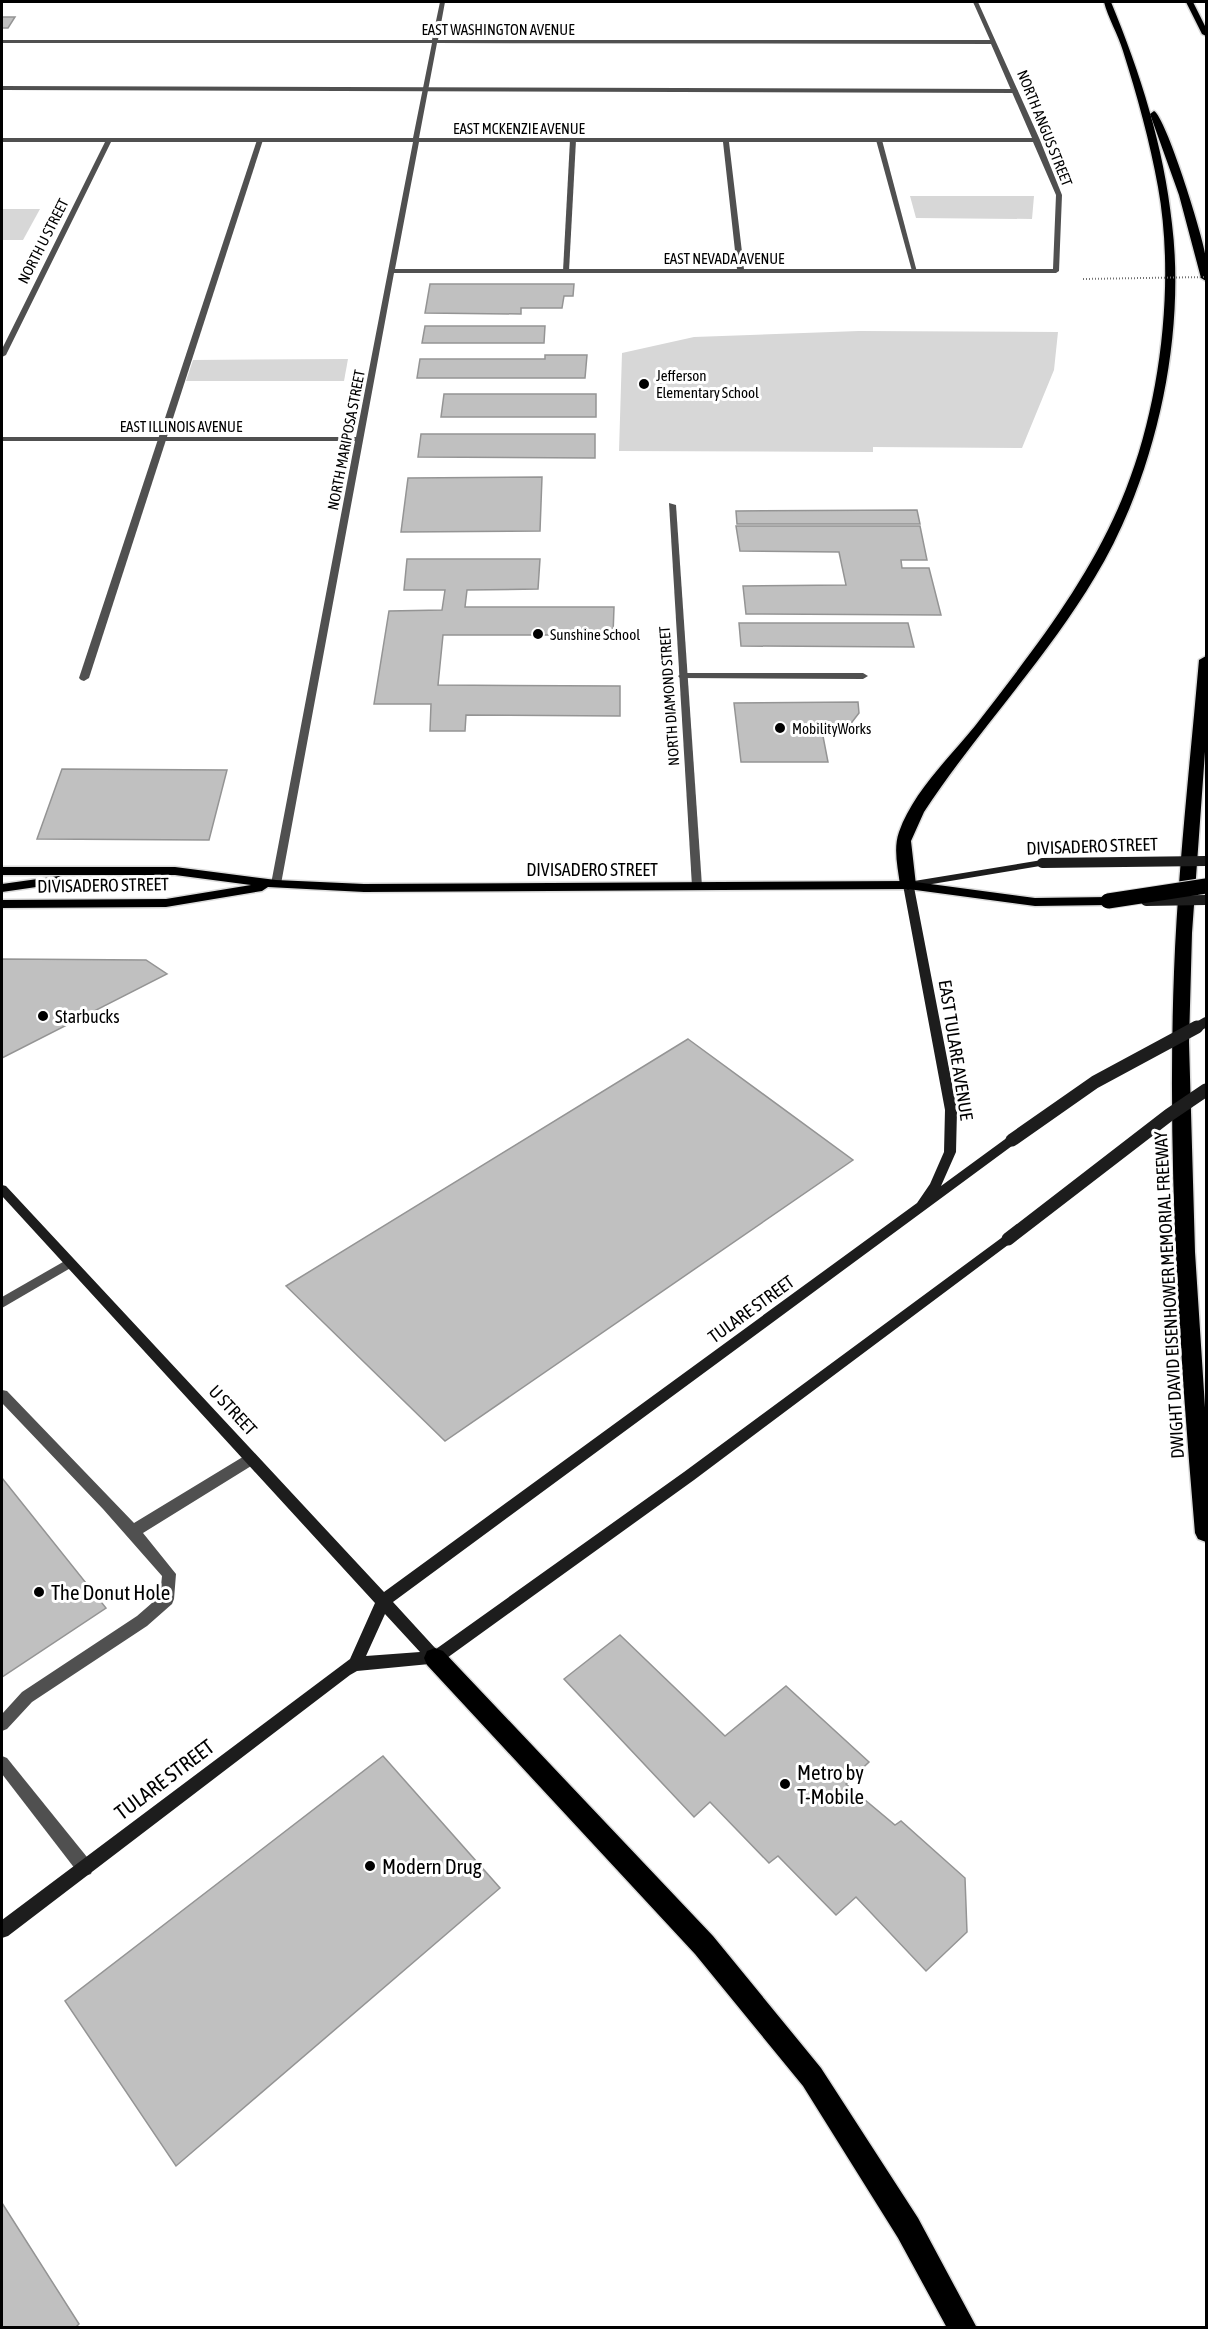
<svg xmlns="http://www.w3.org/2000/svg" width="1208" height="2329" font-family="'Asap Condensed',sans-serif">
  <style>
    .green { fill: #d7d7d7 }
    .building { fill: #c0c0c0; stroke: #949494; stroke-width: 1.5 }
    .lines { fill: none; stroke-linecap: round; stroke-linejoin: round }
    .primary-casing { stroke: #dbdbdb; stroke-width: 3 }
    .motorway-casing { stroke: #dbdbdb; stroke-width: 3 }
    .service { fill: #505050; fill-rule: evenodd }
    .minor { fill: #505050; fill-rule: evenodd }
    .secondary { fill: #1d1d1d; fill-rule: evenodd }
    .primary { fill: #000; fill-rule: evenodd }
    .motorway { fill: #000; fill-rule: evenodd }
    .motorway-bridge-casing { stroke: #dbdbdb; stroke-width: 17; stroke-linecap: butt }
    .path-bridge { stroke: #727272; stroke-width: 2; stroke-dasharray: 1 2; stroke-linecap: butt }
    .secondary-bridge-far1 { stroke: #1d1d1d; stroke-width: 10 }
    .secondary-bridge { stroke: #1d1d1d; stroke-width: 13 }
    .motorway-bridge { stroke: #000; stroke-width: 15 }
    .poi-dot { fill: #000; stroke: #fff; stroke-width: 2 }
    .labels { text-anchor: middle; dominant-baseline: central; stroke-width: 6; stroke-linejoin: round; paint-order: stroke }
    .far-street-label { font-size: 15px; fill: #000; stroke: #fff }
    .far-poi-label { font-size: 15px; fill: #000; stroke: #fff; text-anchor: start }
    .street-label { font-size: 18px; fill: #000; stroke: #fff }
    .poi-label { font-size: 18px; fill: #000; stroke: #fff; text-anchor: start }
    .near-poi-label { font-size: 21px; fill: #000; stroke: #fff; text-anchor: start }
    .near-street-label { font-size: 21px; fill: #000; stroke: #fff }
  </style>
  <rect width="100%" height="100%" fill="#fff"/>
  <g class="green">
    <path d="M910,196h124l-2,23 -116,-1z"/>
    <path d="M2,209h38l-17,31h-21z"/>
    <path d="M859,331l199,1 -4,38 -32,78 -149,-1v5l-254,-1 3,-98 72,-16z"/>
    <path d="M348,359l-4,22h-158l7,-21z"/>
  </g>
  <g class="building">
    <path d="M2,17h13l-7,11h-6z"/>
    <path d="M430,284h144l-1,12h-9l-2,12h-41v6l-96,-1z"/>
    <path d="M425,326h120l-1,17h-122z"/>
    <path d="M545,355h42l-2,23h-168l3,-19h125z"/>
    <path d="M444,394h152v23h-155z"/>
    <path d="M421,434h174v24l-177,-1z"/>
    <path d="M542,477l-2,54 -139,1 7,-54z"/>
    <path d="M917,510l3,14h-183l-1,-13z"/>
    <path d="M736,526h184l7,34h-26l1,8h27l12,47 -195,-1 -3,-28 103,-1 -7,-33 -99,-1z"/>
    <path d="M407,559h133l-2,30 -71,1 -2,17h149l-1,28h-170l-5,50 182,1v30l-154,-1 -1,16h-35l1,-27h-57l15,-93 53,-1 3,-20h-41z"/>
    <path d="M739,623h169l6,24 -173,-1z"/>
    <path d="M858,702l1,11 -10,13h-28l7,36h-87l-7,-59z"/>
    <path d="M62,769l165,1 -18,70 -172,-1z"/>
    <path d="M2,959l144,1 21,14 -165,84z"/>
    <path d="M688,1039l165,121 -408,281 -159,-155z"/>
    <path d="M2,1478l104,130 -104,69z"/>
    <path d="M620,1635l105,101 61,-50 83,76 -23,22 49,41 6,-4 64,57 2,54 -41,39 -70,-74 -20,18 -58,-59 -9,7 -59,-61 -16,15 -130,-138z"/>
    <path d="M383,1756l117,132 -324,278 -111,-165z"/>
    <path d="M2,2203l77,121 -4,4h-73z"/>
  </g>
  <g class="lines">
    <g class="primary-casing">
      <g id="primary">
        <path d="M2,867h173l101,13 88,4 544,-3 127,17 73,-1 7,4 -7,4 -73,1 -127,-17 -544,3 -96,-5 -6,4 -96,16 -164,1v-8l164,-1 85,-14 -76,-10h-173z"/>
        <path d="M59,876l6,4 -1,3 -62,9v-8z"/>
      </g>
    </g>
    <g class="motorway-casing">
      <g id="motorway">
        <path d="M1104,2h7c29,70 53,145 61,222 14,115 -17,254 -77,353 -50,84 -118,154 -171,235l-13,29 5,44 -8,5 -8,-5c-2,-17 -7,-36 -1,-53 14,-40 50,-74 76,-106 57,-74 117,-149 151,-237 35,-88 49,-209 32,-302 -8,-45 -21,-92 -35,-136 -5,-17 -15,-33 -19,-49z"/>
        <path d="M1186,2h7l13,26v8l-4,-2z"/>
        <path d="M1154,111c12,6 50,128 52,147 1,7 0,15 0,23l-5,-3 -22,-83 -29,-81z"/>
        <path d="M1206,656v82l-14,195 -3,109 6,210 11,171v119l-8,-3 -3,-6c-16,-186 -28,-374 -21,-561 4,-104 16,-208 25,-312z"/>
        <path d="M435,1648l8,3 270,285 108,132 97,150 59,110h-30l-49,-90 -95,-152 -108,-132 -268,-289 -3,-7 3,-7z"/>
      </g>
    </g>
    <g class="service">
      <path d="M2,86l1013,3 3,2 -3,2 -1013,-3z"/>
      <path d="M260,138l3,2 -174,538 -5,3 -3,-1 -2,-2 178,-538z"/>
      <path d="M573,138l3,2 -7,131 -3,2 -3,-2 7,-131z"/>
      <path d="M879,138l3,2 35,132 -5,-1 -36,-131z"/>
      <path d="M683,673h180l5,3 -5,3 -183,-1 -2,-2z"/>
      <path d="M70,1258l4,2 2,3 -2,3 -72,42v-11z"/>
      <path d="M2,1390l5,1 127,132 112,-68 5,-2 5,2 2,4 -2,4 -113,70 33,41 -2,25 -2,5 -25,22 -115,76 -25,27 -5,2v-17l20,-22 115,-76 23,-20 2,-20 -59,-67 -101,-106z"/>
      <path d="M2,1756l5,2 84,104 2,6 -2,6 -6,2 -6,-2 -77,-100z"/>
    </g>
    <g class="minor">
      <path d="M440,2h5l-7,38h552l-17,-38h5l62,138 22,55 -3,76 -3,2h-662l-113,611 -5,3 -5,-3 84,-443h-353v-4h354l57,-295h-302l-105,213 -4,2v-8l103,-207h-103v-4h411l19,-95h-430v-3h430zM437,43l554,1 41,94h-613zM419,142h304l14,127h-342zM729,142h304l23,53 -3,74h-309z"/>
      <path d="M669,503l7,2 26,381 -5,3 -5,-3z"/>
    </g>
    <path class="secondary" d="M1042,860l5,3 -1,2 -132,22 43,223 -1,42 -15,34 67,-49h8l2,3 -2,3 -623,459 43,47 248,-177 320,-236h8l2,3 -2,3 -318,238 -254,183 -83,8 -7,4 -342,261 -6,2v-18l348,-261 25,-56 -373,-407v-11l4,1 378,406 533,-389 13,-19 14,-32 1,-42 -42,-225 5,-3zM385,1614l35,38 -54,4z"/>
    <use href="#primary" class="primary"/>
    <use href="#motorway" class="motorway"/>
    <g class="motorway-bridge-casing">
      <path id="motorway-bridge" d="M1108,901l98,-15"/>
    </g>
    <path class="path-bridge" d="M1083,279l123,-2"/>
    <g class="secondary-bridge-far1">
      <path d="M1042,863l164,-2"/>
      <path d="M1146,901l60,-1"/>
      <path d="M1194,1029l12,-7"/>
    </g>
    <g class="secondary-bridge">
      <path d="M1012,1140l83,-58 102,-55"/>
      <path d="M1008,1239l161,-124 37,-25"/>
    </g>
    <use href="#motorway-bridge" class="motorway-bridge"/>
  </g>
  <g class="poi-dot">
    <circle cx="644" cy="384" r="6"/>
    <circle cx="538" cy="634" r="6"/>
    <circle cx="780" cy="728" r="6"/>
    <circle cx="43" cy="1016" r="6"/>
    <circle cx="39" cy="1592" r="6"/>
    <circle cx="785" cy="1784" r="6"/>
    <circle cx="370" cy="1866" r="6"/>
  </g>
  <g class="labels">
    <g class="far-street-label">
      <text x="498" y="29">EAST WASHINGTON AVENUE</text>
      <text x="519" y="128">EAST MCKENZIE AVENUE</text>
      <text transform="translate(1045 128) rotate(68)">NORTH ANGUS STREET</text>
      <text transform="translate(43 241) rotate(-63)">NORTH U STREET</text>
      <text x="724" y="258">EAST NEVADA AVENUE</text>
      <text x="181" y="426">EAST ILLINOIS AVENUE</text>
      <text transform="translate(346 440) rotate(-79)">NORTH MARIPOSA STREET</text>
      <text transform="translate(669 696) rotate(-94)">NORTH DIAMOND STREET</text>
    </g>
    <g class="far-poi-label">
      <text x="656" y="375">Jefferson<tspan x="656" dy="17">Elementary School</tspan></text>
      <text x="550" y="634">Sunshine School</text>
      <text x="792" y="728">MobilityWorks</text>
    </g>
    <g class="street-label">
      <text transform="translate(1092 846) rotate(-2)">DIVISADERO STREET</text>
      <text x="592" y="869">DIVISADERO STREET</text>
      <text transform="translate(103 885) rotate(-1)">DIVISADERO STREET</text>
      <text transform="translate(956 1050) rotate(81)">EAST TULARE AVENUE</text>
      <text transform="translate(1169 1295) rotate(-93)">DWIGHT DAVID EISENHOWER MEMORIAL FREEWAY</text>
      <text transform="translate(751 1309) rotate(-36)">TULARE STREET</text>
      <text transform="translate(233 1410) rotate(47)">U STREET</text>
    </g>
    <g class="poi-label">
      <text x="55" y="1016">Starbucks</text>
    </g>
    <g class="near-poi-label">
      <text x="51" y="1592">The Donut Hole</text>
      <text x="797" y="1772">Metro by<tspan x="797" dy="24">T-Mobile</tspan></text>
      <text x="382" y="1866">Modern Drug</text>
    </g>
    <g class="near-street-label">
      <text transform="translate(164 1779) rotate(-37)">TULARE STREET</text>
    </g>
  </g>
  <rect width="1208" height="2329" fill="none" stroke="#000000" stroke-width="6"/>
</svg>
